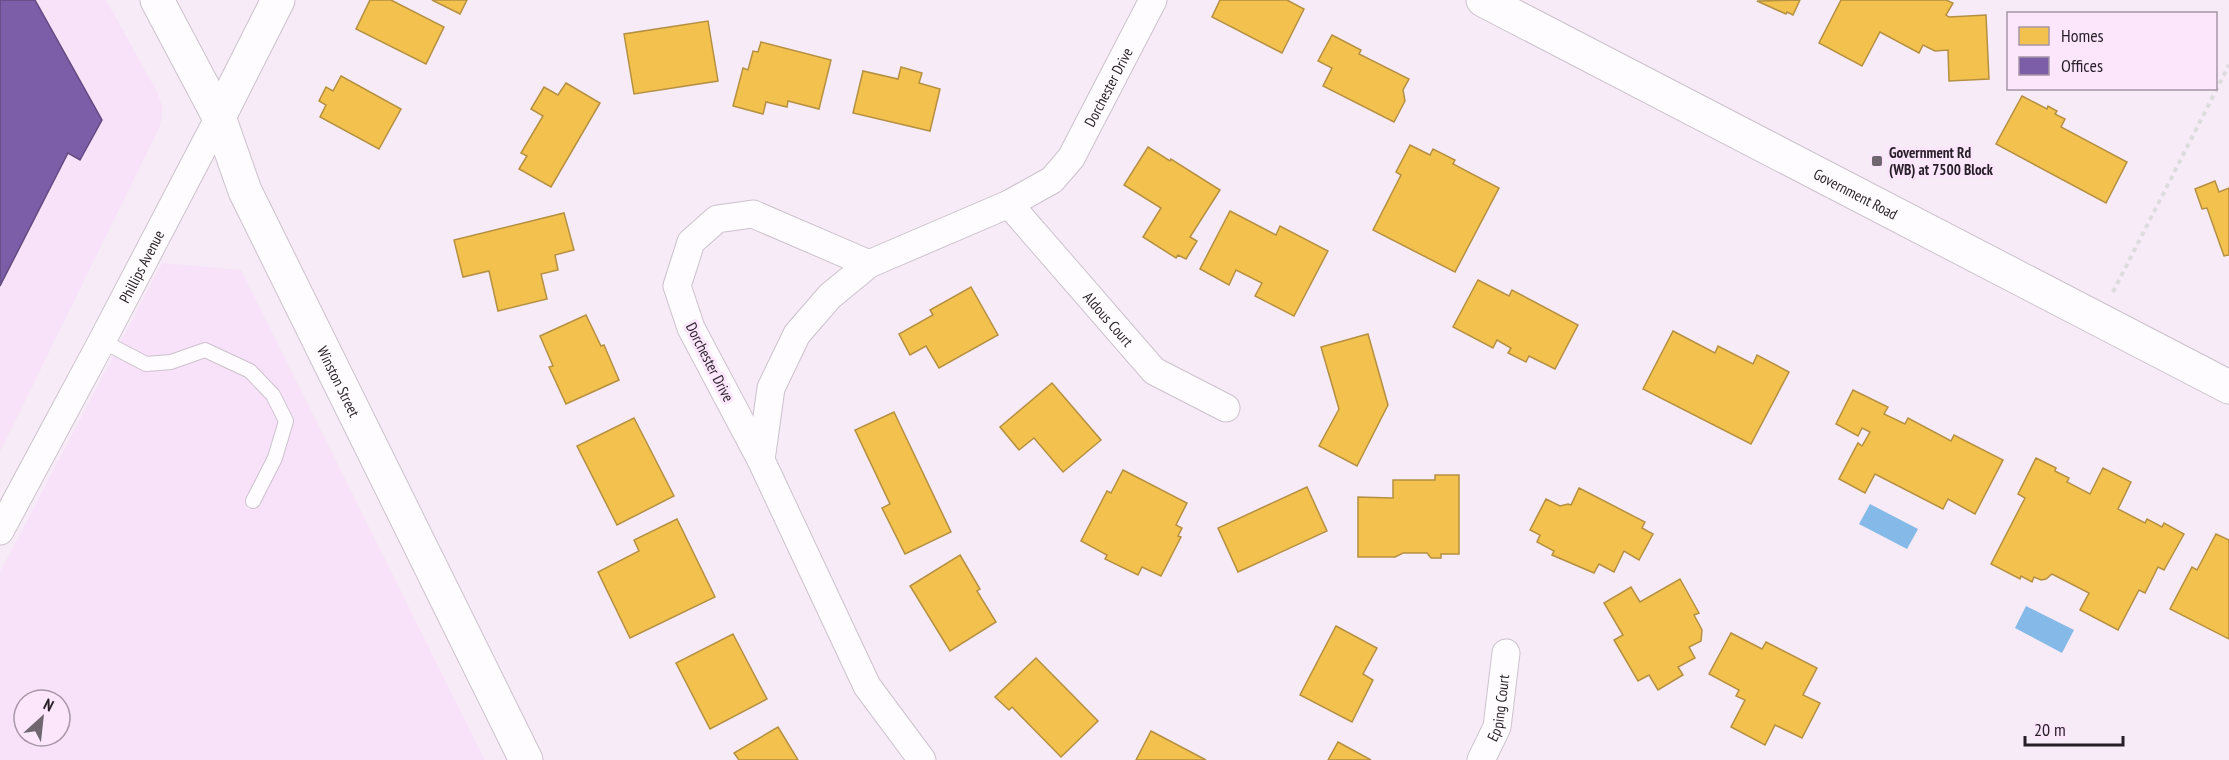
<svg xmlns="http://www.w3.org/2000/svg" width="2229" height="760" font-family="'PT Sans Narrow',sans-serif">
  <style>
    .built { fill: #f8e2f9; fill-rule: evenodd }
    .water { fill: #85b9e7 }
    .homes { fill: #f2c14e; stroke: #b59042; stroke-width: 1.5 }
    .offices { fill: #7b5ea7; stroke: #624b81; stroke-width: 1.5 }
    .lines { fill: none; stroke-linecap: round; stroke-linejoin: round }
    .lane-casing { stroke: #ccc2cd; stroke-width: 16 }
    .street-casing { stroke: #ccc2cd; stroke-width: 29 }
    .secondary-casing { stroke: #ccc2cd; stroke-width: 35 }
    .path { stroke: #dedbdf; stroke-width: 4; stroke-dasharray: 4.5 4.5; stroke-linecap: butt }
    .lane { stroke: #fefcfe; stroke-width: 14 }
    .street { stroke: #fefcfe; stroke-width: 27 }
    .secondary { stroke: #fefcfe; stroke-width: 33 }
    .poi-dot { fill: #6f6670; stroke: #fbe6fc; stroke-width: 2 }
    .labels { text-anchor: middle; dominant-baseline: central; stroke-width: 6; stroke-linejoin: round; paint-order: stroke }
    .street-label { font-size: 15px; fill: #271e27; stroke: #fbe6fc }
    .poi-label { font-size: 15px; font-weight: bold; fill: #271e27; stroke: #fbe6fc; text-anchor: start }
  </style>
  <rect width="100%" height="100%" fill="#f6ebf7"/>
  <g class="built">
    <path d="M0,0h106l50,90 6,16v10l-3,12 -159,324z"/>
    <path d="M162,263l79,7 244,490h-485v-188zM24,700h36v36h-36z"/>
  </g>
  <g class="water">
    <path d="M1870,504l48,25 -11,20 -48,-25z"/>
    <path d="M2026,606l48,24 -12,23 -47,-25z"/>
  </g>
  <g class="homes">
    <path d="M370,0h21l53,27 -18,37 -70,-35z"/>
    <path d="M432,0h35l-7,14z"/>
    <path d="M1220,0h67l17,9 -22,44 -70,-36z"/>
    <path d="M1800,0l-7,15 -6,-3 -1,2 -29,-13z"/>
    <path d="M1841,0h105l7,3 -7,12 3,2 37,-2 3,64 -40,2 -1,-31 -13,1 -12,-6 -4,8 -39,-21 -18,34 -43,-23z"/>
    <path d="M708,21l10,60 -84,13 -10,-60z"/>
    <path d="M1332,35l29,15 -2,4 50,25 -6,11 2,11 -11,21 -71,-36 9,-18 -14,-7z"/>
    <path d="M761,42l70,18 -12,49 -31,-8 -1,6 -21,-5 -3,12 -30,-8 10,-38 5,2 5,-19 5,1z"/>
    <path d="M901,67l21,6 -3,10 21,6 -10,42 -77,-18 10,-42 35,8z"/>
    <path d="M341,76l60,33 -22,40 -59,-32 6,-12 -7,-4 7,-14 7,4z"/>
    <path d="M566,83l34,20 -49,84 -32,-18 8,-13 -6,-3 22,-37 -12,-7 13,-22 14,8z"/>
    <path d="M2022,96l25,13 1,-3 9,5 -2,3 10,5 -4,8 66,35 -21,41 -110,-59z"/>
    <path d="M1410,145l20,10 3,-6 22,11 -2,4 46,24 -44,84 -82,-42 28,-55 -5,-3z"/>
    <path d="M1148,147l22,14 1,-2 49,31 -30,47 7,4 -11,18 -8,-4 -2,3 -33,-21 18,-29 -37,-23z"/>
    <path d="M2215,181l4,11 10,-4v67l-5,1 -17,-48 -5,1 -7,-20z"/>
    <path d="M1230,211l46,24 4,-9 48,25 -34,65 -39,-20 7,-13 -26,-13 -7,15 -29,-16z"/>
    <path d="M564,213l10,37 -19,5 3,15 -17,4 6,25 -49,12 -9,-40 -26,6 -9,-37z"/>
    <path d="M1478,280l31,16 3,-6 66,35 -23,44 -26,-13 -3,6 -18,-9 3,-5 -14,-8 -4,8 -40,-21z"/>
    <path d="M971,287l27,48 -59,33 -13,-22 -16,9 -11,-21 34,-19 -3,-5z"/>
    <path d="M586,315l15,31 3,-1 15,35 -53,24 -17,-37 4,-1 -13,-30z"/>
    <path d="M1673,331l42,22 3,-7 35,18 4,-9 32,17 -38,72 -108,-55z"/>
    <path d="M1368,334l20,71 -31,61 -38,-20 20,-37 -18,-62z"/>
    <path d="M1052,383l49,57 -38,32 -29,-34 -15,12 -19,-23z"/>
    <path d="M1853,390l35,17 -4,7 21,10 3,-6 43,23 3,-6 49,25 -28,54 -27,-15 -5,10 -68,-35 -10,19 -26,-14 19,-36 4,3 8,-14 -8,-4 -4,8 -22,-12z"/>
    <path d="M894,412l57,120 -46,22 -23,-46 8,-4 -35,-74z"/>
    <path d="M634,418l40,78 -57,29 -40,-79z"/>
    <path d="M2036,458l20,10 -1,3 14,7 -2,4 23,12 13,-26 28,14 -13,27 27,14 2,-4 15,8 2,-4 20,11 -20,36 -6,-3 -13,26 -6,-3 -21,40 -38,-20 9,-17 -37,-19 -6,5 -5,1 -7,-3 -2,5 -11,-6 -1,3 -29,-15 34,-66 -7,-4z"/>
    <path d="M1123,470l64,33 -11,22 6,3 -4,8 3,1 -20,39 -19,-9 -4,8 -33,-16 2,-4 -26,-14 26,-50 4,2z"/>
    <path d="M1435,475h24v79h-18v4h-10l-4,-5h-24l-8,4h-37v-60l35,1v-18h42z"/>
    <path d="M1307,487l20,44 -89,41 -20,-44z"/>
    <path d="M1579,488l66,34 -3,6 11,6 -14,26 -15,-9 -10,21 -15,-8 -5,9 -42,-18 2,-4 -17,-9 3,-7 -10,-5 16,-31 14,7 8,-2 3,1z"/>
    <path d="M677,519l38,78 -85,41 -32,-66 41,-21 -5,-11z"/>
    <path d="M2216,534l13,6v99l-59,-30 22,-42 5,3z"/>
    <path d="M960,555l20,34 -3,2 19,31 -46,29 -40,-65z"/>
    <path d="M1680,579l19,34 -5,2 8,15 -1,11 -12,6 6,11 -17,9 5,8 -25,15 -9,-15 -11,6 -24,-41 9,-5 -19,-32 27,-16 9,15z"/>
    <path d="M1336,626l41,22 -14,26 10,6 -21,42 -52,-27z"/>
    <path d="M1731,633l31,16 4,-7 51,26 -14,27 17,8 -18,35 -27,-13 -10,20 -34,-18 14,-27 -9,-4 3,-6 -30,-16z"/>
    <path d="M733,634l34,65 -57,30 -34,-66z"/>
    <path d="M1036,658l62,63 -37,36 -49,-50 -3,3 -14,-13z"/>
    <path d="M778,727l20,33h-59l-5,-7z"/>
    <path d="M1151,731l55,29h-70z"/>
    <path d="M1338,742l33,18h-43z"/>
  </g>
  <path class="offices" d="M0,0h35l67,120 -22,40 -12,-7 -68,133z"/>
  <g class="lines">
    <g class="lane-casing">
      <path id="lane" d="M102,341l44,23 25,-2 34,-12 45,21 23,24 13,26 -11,37 -22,43"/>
    </g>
    <g class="street-casing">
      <g id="street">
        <path id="s1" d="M1009,204l145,167 72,37"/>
        <path d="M761,460l-70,-132 -14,-42 14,-44 26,-23 36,-5 116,50"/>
        <path id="s2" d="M0,531l102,-190 117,-224"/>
        <path id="s3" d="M922,760l-55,-74 -106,-226 10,-72 26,-54 33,-38 39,-32 140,-60 43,-24 19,-22 82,-158"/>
        <path id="s4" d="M1481,760l16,-33 9,-74"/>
      </g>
    </g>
    <g class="secondary-casing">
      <g id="secondary">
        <path id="s5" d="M157,0l62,117 26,74 281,569"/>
        <path id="s6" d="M1483,0l746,387"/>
        <path d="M219,117l59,-117"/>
      </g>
    </g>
    <path class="path" d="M2113,292l116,-227"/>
    <use href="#lane" class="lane"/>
    <use href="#street" class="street"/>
    <use href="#secondary" class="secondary"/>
  </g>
  <rect class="poi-dot" x="1871" y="155" width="12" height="12" rx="3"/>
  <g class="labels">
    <g class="street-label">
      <text stroke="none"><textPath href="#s3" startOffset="886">Dorchester Drive</textPath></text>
      <text stroke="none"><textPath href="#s6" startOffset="420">Government Road</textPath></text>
      <text stroke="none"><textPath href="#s2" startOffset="300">Phillips Avenue</textPath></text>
      <text stroke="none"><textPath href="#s1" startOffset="152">Aldous Court</textPath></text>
      <text transform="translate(710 362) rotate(63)">Dorchester Drive</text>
      <text stroke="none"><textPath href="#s5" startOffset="423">Winston Street</textPath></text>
      <text stroke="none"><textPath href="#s4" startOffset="56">Epping Court</textPath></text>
    </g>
    <g class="poi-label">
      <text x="1889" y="152">Government Rd<tspan x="1889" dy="17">(WB) at 7500 Block</tspan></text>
    </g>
  </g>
  <rect x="2007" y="12" width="210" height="78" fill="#fbe6fc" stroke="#a696a7" stroke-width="1.5"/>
  <rect x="2019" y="27" width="30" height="18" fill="#f2c14e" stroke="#a696a7" stroke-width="1.5"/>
  <text x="2061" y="42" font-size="18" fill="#271e27">Homes</text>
  <rect x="2019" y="57" width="30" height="18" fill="#7b5ea7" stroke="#a696a7" stroke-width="1.5"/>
  <text x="2061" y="72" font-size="18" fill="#271e27">Offices</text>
  <g transform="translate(42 718) rotate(27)"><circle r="28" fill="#fbe6fc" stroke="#a696a7" stroke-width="1.5"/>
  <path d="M0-4.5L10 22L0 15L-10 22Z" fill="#6f6670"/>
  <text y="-9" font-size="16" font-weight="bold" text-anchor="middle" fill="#271e27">N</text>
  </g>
  <path d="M2025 736v9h98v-9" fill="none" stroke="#271e27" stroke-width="3"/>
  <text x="2034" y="736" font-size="18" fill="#271e27" stroke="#fbe6fc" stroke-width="4.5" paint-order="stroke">20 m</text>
</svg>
